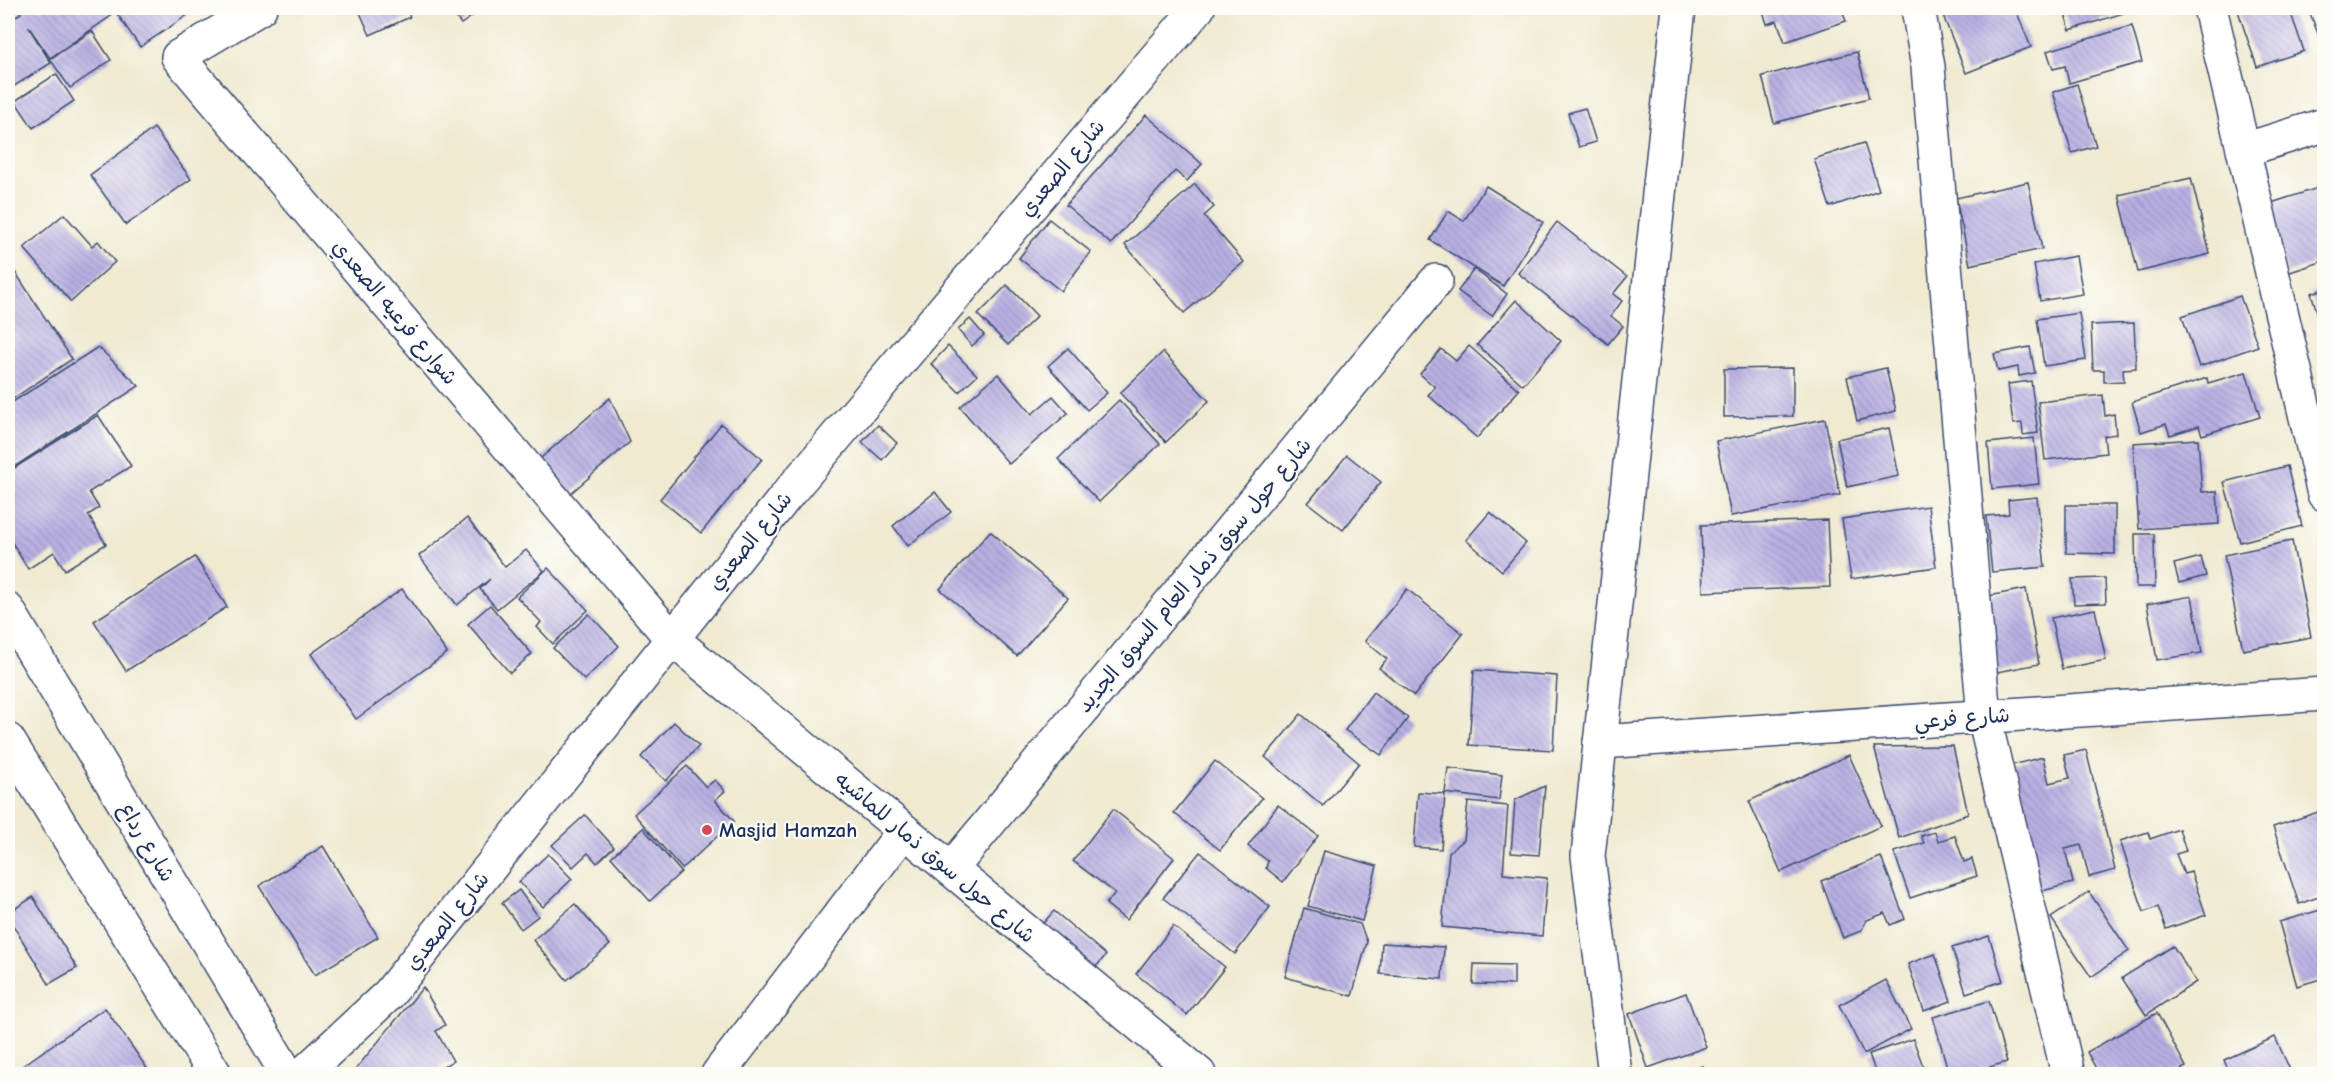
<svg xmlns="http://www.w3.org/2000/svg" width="2332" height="1082" font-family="'Comic Neue','Playpen Sans Arabic',sans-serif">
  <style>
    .building { fill: url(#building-back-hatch) }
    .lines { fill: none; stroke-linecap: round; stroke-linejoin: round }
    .minor-casing { stroke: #3b4b6f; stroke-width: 36 }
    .major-casing { stroke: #3b4b6f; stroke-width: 36 }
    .minor { stroke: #fff; stroke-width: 33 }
    .major { stroke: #fff; stroke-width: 33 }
    .poi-dot { fill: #d1495b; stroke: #fdfcf7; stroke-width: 2 }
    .labels { text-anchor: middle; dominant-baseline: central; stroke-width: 4.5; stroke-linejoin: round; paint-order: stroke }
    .street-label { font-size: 21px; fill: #1b2f5e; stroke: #fdfcf7 }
    .poi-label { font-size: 21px; font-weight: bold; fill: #1b2f5e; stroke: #fdfcf7; text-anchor: start }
  </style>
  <defs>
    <pattern id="building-back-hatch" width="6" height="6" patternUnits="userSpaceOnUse" patternTransform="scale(1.5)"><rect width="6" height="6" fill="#b9b0e3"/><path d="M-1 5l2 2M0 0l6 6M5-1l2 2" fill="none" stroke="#9690bb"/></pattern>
  </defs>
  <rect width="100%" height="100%" fill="#fdfcf7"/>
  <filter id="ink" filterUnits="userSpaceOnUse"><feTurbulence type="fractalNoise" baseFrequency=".0167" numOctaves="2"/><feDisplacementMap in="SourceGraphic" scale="12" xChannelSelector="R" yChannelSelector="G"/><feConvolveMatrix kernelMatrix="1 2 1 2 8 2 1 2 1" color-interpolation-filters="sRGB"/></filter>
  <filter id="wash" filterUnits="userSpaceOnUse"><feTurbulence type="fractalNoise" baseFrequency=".008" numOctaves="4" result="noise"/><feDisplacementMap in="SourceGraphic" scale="24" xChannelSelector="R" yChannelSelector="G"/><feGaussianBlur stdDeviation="1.35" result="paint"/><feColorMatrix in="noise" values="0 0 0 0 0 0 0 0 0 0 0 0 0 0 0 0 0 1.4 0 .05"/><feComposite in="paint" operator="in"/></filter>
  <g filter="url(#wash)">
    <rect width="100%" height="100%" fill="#f0ead1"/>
    <g id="blocks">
      <g class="building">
        <path d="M17,8h88l6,8 -61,42 -22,-32 23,37 -43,27v-68l13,-9z"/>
        <path d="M113,8h85l-58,39z"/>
        <path d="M358,8h48l4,9 -40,18z"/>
        <path d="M449,8h35l-23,16z"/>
        <path d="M1762,8h79l5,13 -61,21 -8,-21 -10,3z"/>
        <path d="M1940,8h75l16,39 -65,26z"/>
        <path d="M2063,8h72l1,1 -66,21z"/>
        <path d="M2237,8h52l15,43 -47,16z"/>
        <path d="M2308,8h16v41z"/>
        <path d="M2132,26l10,36 -73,21 -4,-17 -12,3 -6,-18z"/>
        <path d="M92,31l19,29 -41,28 -20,-29z"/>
        <path d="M1857,52l12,46 -95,25 -12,-47z"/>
        <path d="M56,74l18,27 -41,27 -18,-27z"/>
        <path d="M2077,84l19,62 -24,7 -19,-61z"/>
        <path d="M1585,108l11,34 -17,5 -11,-34z"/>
        <path d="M1146,115l56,49 -15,17 -12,-10 -64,73 -45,-39z"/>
        <path d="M154,128l37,51 -65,46 -36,-50z"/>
        <path d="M1864,143l15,47 -49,17 -16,-48z"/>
        <path d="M2191,178l19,76 -72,18 -19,-77z"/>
        <path d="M2028,182l14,67 -72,16 -14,-67z"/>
        <path d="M1195,184l19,23 -10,9 40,46 -60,51 -59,-68z"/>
        <path d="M1486,186l57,36 -40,64 -73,-46 18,-29 16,10z"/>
        <path d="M2324,186v75l-37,12 -22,-68z"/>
        <path d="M64,214l28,32 6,-5 17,21 -44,40 -47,-54z"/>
        <path d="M1049,219l42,33 -30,39 -42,-33z"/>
        <path d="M1557,222l70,55 -14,17 9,7 -11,15 12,10 -15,18 -90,-71z"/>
        <path d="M2076,256l7,38 -43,7 -6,-37z"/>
        <path d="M8,261l64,98 -64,43z"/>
        <path d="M1474,269l33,25 -15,22 -34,-25z"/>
        <path d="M1007,285l30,31 -29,29 -30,-30z"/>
        <path d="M2324,289v44l-13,-40z"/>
        <path d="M2240,296l18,50 -59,21 -17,-51z"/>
        <path d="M1516,300l45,41 -38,44 -46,-40z"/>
        <path d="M2079,313l7,47 -42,6 -7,-47z"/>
        <path d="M970,319l14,16 -12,11 -14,-16z"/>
        <path d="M2134,323l2,45 -13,1 1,12 -20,1v-12h-11l-2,-45z"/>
        <path d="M948,346l29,29 -18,17 -28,-28z"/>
        <path d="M1469,346l50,44 -42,48 -49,-43 7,-8 -15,-13 21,-25 15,12z"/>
        <path d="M98,347l41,39 -131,85v-66z"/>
        <path d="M2030,347l5,26 -16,3 -1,-9 -20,4 -4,-17z"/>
        <path d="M1068,348l39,45 -20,17 -39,-44z"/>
        <path d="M1163,352l46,49 -43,41 -46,-49z"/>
        <path d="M1793,368v48l-69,1v-48z"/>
        <path d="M1886,368l10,43 -39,10 -10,-44z"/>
        <path d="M2246,372l14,45 -58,18 -3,-9 -29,9 -4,-11 -25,8 -9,-30 75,-24 1,5z"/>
        <path d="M998,374l34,40 21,-18 15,17 -59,51 -49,-57z"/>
        <path d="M2031,381l7,52 -15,2 -1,-12 -9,1 -5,-40z"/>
        <path d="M2103,395l2,21 9,-2 2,20 -12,2 2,17 -61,7 -7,-58z"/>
        <path d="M610,398l20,44 -66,57 -30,-35z"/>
        <path d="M1119,400l41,44 -61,58 -41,-43z"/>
        <path d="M98,415l33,51 -42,26 10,16 -11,7 18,29 -41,26 -11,-18 -26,17 -20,-33v-64z"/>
        <path d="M1825,419l15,76 -109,21 -15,-75z"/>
        <path d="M721,424l41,35 -61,74 -41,-34z"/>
        <path d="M878,425l19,18 -15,17 -20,-18z"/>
        <path d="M1889,428l10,48 -52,11 -10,-48z"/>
        <path d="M2034,438l5,46 -47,5 -4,-46z"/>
        <path d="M2198,439l4,53 15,-1 2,33 -80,5 -6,-86z"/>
        <path d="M1347,455l34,27 -38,48 -35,-27z"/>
        <path d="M2287,466l15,60 -62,16 -16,-60z"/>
        <path d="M935,492l16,20 -43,34 -15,-20z"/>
        <path d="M2037,497l8,70 -53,5 -6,-56 23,-2 -1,-14z"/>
        <path d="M2066,505h49v49l-49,-1z"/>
        <path d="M1928,506l8,61 -85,12 -9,-60z"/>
        <path d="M1490,512l36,31 -24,28 -36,-31z"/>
        <path d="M467,518l38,49 21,-17 18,21 -47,38 -17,-20 10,-10 -33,26 -38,-49z"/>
        <path d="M1827,520l3,67 -127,5 -2,-67z"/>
        <path d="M990,531l78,67 -51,58 -77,-67z"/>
        <path d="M2135,534h19l1,53h-19z"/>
        <path d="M2292,541l19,96 -68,13 -19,-95z"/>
        <path d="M195,557l32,50 -101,64 -32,-50z"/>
        <path d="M2201,557l5,19 -27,7 -5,-19z"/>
        <path d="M548,568l40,42 -35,34 -16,-17 4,-5 -24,-25z"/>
        <path d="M2105,578l1,25 -32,1 -2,-25z"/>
        <path d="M402,589l45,64 -91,66 -45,-65z"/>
        <path d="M1407,589l56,45 -49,62 -35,-28 8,-9 -22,-18z"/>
        <path d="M2026,589l13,75 -42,8 -14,-75z"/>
        <path d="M2192,596l10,57 -45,7 -10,-56z"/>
        <path d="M490,605l42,49 -22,19 -42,-49z"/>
        <path d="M2095,609l11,51 -44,9 -11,-51z"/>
        <path d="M589,614l30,32 -35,34 -31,-32z"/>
        <path d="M1474,670l83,6 -4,74 -84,-5z"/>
        <path d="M1373,692l35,26 -27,37 -36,-25z"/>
        <path d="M1301,714l58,49 -36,43 -58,-49z"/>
        <path d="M674,722l25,24 -33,35 -25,-24z"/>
        <path d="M1953,746l15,68 -69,24 -25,-91z"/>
        <path d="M2086,750l29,120 -26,7 -8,-32 -16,4 8,34 -39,10 -30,-126 39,-10 6,26 21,-5 -6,-23z"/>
        <path d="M1849,755l32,71 -100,46 -32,-71z"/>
        <path d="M1215,761l47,37 -42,52 -46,-37z"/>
        <path d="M687,766l19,21 9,-7 10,11 -10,9 19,21 -52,48 -48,-55z"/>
        <path d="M1448,768l54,7 -3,25 -54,-7z"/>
        <path d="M1545,786l-6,69 -28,-2 4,-53z"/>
        <path d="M1418,792l27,2 -4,55 -27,-2z"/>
        <path d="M1468,802l40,4 -5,68 44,4 -5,58 -100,-9 7,-75 15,-12z"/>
        <path d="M1278,805l40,31 -35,46 -17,-14 2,-7 -20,-15z"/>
        <path d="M1113,809l61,49 -48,62 -20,-16 9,-11 -42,-32z"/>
        <path d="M2324,810v85l-25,9 -26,-77z"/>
        <path d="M585,815l29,32 -17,16 -9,-10 -15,14 -21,-22z"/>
        <path d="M643,828l38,44 -31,29 -39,-44z"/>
        <path d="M2179,829l7,22 -10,3 8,20 7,-2 15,43 -40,14 -8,-22 -14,5 -24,-71 28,-9 2,7z"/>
        <path d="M1935,832l3,9 17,-5 9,26 8,-3 5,17 -67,22 -16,-46 30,-9 -3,-7z"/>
        <path d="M323,846l55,91 -63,38 -56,-89z"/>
        <path d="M1324,851l53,15 -15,55 -54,-15z"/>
        <path d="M1200,852l70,55 -35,47 -72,-56z"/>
        <path d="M548,854l24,25 -29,28 -24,-25z"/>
        <path d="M1881,857l24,62 -15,6 -5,-12 -18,7 -6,11 -18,7 -22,-57z"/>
        <path d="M519,890l19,26 -17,13 -19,-26z"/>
        <path d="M2089,892l40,59 -38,26 -40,-59z"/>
        <path d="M33,897l44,71 -28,16 -41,-67v-4z"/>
        <path d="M575,904l35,41 -43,35 -34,-40z"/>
        <path d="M1304,908l56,16 7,18 -15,54 -67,-19z"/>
        <path d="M2324,909v69l-27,8 -18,-64z"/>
        <path d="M1054,911l52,44 -16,19 -53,-44z"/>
        <path d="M1173,926l52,41 -38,48 -51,-41z"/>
        <path d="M1989,936l14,45 -37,12 -14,-45z"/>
        <path d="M1382,943l62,4 -2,32 -62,-5z"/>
        <path d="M2173,946l23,36 -50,33 -24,-37z"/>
        <path d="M1935,954l16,47 -27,10 -16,-47z"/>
        <path d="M1474,964l40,1v20l-41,-1z"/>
        <path d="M1886,980l25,49 -47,25 -25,-49z"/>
        <path d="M423,987l22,38 -9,6 17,30 -23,13h-72l-3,-4z"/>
        <path d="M1686,993l20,54 -58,21 -19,-54z"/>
        <path d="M1989,1001l18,61 -42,12h-16l-16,-57z"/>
        <path d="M105,1008l46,66h-140z"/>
        <path d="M2157,1013l29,54 -14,7h-73l-12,-22z"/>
        <path d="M2275,1037l17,37h-62l-6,-14z"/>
        <path d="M1913,1039l13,35h-50l-7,-20z"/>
        <path d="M1702,1066l3,8h-25z"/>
      </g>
    </g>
  </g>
  <g filter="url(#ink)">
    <use href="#blocks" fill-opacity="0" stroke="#3b4b6f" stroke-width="1.5"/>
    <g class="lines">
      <g class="minor-casing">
        <g id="minor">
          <path d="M260,8l-82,49 494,582 527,435"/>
          <path d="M1918,8l10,59 56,650 84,357"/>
          <path d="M2210,8l114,486"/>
          <path d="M2244,150l80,-25"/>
          <path d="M1600,742l724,-48"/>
          <path d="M951,869l485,-588"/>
          <path d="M303,1074l86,-80 398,-499 411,-487"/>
          <path d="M718,1074l186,-243"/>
          <path d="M1615,1074l-27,-218 91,-848"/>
        </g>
      </g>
      <g class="major-casing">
        <g id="major">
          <path d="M8,610l279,464"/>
          <path d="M8,740l207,334"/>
        </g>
      </g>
      <use href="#minor" class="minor"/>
      <use href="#major" class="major"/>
    </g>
  </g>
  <circle class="poi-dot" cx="707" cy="830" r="6"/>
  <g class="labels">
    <g class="street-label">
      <text transform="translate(1062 168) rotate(-50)">شارع الصعدي</text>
      <text transform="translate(395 312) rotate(50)">شوارع فرعيه الصعدي</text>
      <text transform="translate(750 541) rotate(-51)">شارع الصعدي</text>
      <text transform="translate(1194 575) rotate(-50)">شارع حول سوق ذمار العام السوق الجديد</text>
      <text transform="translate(1962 718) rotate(-4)">شارع فرعي</text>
      <text transform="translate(147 842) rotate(59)">شارع رداع</text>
      <text transform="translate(935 857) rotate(40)">شارع حول سوق ذمار للماشيه</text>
      <text transform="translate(447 921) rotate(-51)">شارع الصعدي</text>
    </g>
    <g class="poi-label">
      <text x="719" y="830">Masjid Hamzah</text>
    </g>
  </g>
  <rect width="2332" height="1082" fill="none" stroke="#fdfcf7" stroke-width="30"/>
</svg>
